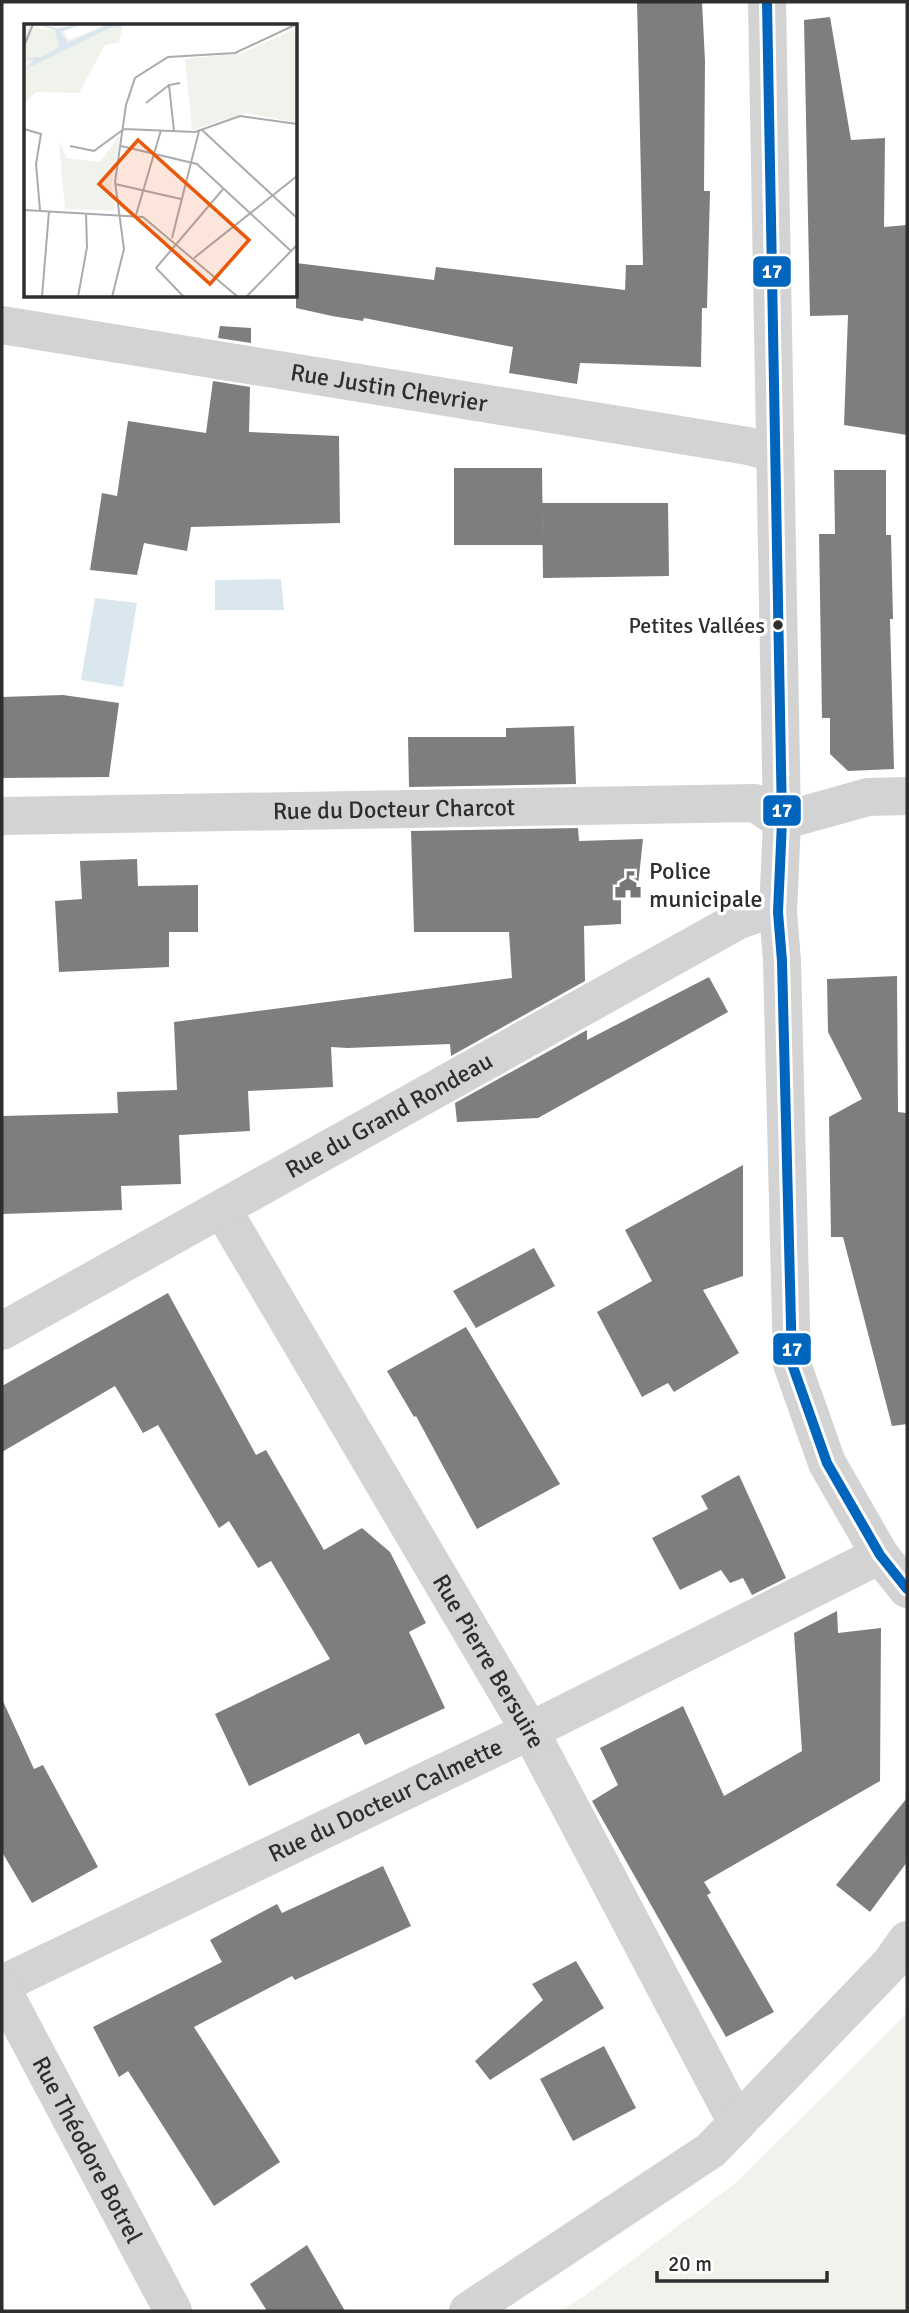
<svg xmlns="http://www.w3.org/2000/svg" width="909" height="2313" font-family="Signika,sans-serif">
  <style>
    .green { fill: #f0f3ec }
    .water { fill: #dbe7ee }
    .building { fill: #7e7e7e }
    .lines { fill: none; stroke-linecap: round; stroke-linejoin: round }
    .street { stroke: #d3d3d3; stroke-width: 38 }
    .bus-1-casing { stroke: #fff; stroke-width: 16 }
    .bus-1 { stroke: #0065bd; stroke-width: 10 }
    .bus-dot { fill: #2e2e2e; stroke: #fff; stroke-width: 2.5 }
    .labels { text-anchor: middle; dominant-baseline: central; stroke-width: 7; stroke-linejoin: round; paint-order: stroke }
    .bus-label { font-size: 22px; fill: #2e2e2e; stroke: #fff; text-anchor: end }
    .street-label { font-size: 24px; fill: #2e2e2e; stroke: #fff }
    .poi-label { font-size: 24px; fill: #2e2e2e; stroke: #fff; text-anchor: start }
    .inset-road { fill: none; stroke: #ababab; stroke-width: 2 }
    .view { fill: #e8590c; fill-opacity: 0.15; stroke: #e8590c; stroke-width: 3.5 }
    .inset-edge { fill: none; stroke: #2e2e2e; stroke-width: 3.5 }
    .line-badge { stroke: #fff; stroke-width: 2.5 }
    .badge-label { font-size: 19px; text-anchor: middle; font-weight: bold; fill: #fff }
  </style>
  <rect width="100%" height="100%" fill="#fff"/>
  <path class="green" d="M907,2013v298h-347l23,-14 155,-116z"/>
  <g class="water">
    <path d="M281,579l3,31h-69v-30z"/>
    <path d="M95,598l42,5 -14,84 -42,-7z"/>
  </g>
  <g class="building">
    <path d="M637,2h65l3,59 -1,130h6l-3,117h-5l-1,59 -121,-4 -3,21 -68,-11 4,-26 -149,-29 -1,3 -31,-5 -36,-8v-45l138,17 2,-13 189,23 1,-25h17z"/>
    <path d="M830,17l21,123 34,-2 -1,89 23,-2v210l-63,-10 4,-110 -38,1 -6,-296z"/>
    <path d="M220,326l31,2v15l-33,-5z"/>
    <path d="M213,381l37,6 -1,45 90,4 1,87 -149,4 -4,24 -43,-8 -7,32 -47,-5 12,-77 15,3 11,-75 78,12z"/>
    <path d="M454,468h88l1,77h-89z"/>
    <path d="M834,470h52v65h5l2,84h-3l4,150 -46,2 -18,-17v-36h-8l-3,-184h16z"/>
    <path d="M542,503h126l1,73 -126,2z"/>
    <path d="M63,695l56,8 -10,74 -107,1v-81z"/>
    <path d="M574,726l2,58 -167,3 -1,-50h98v-9z"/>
    <path d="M578,828l1,13 64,-2 -6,56 -16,3v26l-37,2 1,55 -134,75 -1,-12 -103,4 -16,-1 2,40 -85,4 2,40 -71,4 2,49 -60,2 1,24 -120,4v-98l116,-3 -1,-21 60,-2 -3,-68 338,-44 -3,-46h-95l-3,-101z"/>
    <path d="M137,859l1,27 60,-1v47h-29v35l-110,5 -4,-71 27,-2 -2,-38z"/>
    <path d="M897,976l1,136 8,1 1,311 -15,2 -49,-189h-12l-2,-120 33,-18 -34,-67 -1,-53z"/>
    <path d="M709,977l19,35 -190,106 -81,4 -2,-19 132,-73v10z"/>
    <path d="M743,1165v111l-40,14 36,63 -65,39 -6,-9 -26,14 -45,-85 55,-31 -27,-51z"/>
    <path d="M534,1248l21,38 -79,42 -23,-37z"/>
    <path d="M168,1293l88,162 10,-5 58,100 38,-22 28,24 36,71 -17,9 36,76 -80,37 -6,-12 -110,53 -34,-72 115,-55 -59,-98 -13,7 -29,-47 -10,7 -61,-103 -15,8 -28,-47 -113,66v-66z"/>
    <path d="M466,1327l94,157 -83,45 -61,-113 -2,1 -27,-46z"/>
    <path d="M739,1475l47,103 -34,17 -9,-17 -13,5 -9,-13 -41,20 -28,-52 56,-29 -7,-13z"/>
    <path d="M837,1611l1,22 43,-5 -1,153 -176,101 7,11 -4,2 67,117 -48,25 -134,-236 26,-16 -18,-37 83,-42 41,90 78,-45 -8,-118z"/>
    <path d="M2,1699l32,70 9,-4 55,102 -66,36 -30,-51z"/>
    <path d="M907,1798v64l-37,50 -34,-27z"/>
    <path d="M383,1866l28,60 -116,54 -3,-4 -98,51 86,135 -66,44 -86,-135 -9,6 -26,-50 129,-65 -12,-22 67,-36 5,9z"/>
    <path d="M576,1961l28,47 -114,72 -15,-19 68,-61 -11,-16z"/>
    <path d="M604,2046l32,62 -63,33 -33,-62z"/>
    <path d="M307,2245l38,66h-78l-17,-27z"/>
  </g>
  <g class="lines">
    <g class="street">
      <path d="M767,2l15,819 -4,91 4,49 10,403 35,99 53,92 27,34"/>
      <path id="s1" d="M2,325l746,121 26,7"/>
      <path id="s2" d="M2,816l753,-13 27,18 86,-24 39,-1"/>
      <path id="s3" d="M222,1209l308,522 207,392"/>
      <path id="s4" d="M2,1331l737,-411 20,-7 19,-1"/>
      <path id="s5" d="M2,1984l528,-253 350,-176"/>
      <path id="s6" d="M2,1989l171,322"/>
      <path d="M468,2311l243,-161 179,-186 17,-24"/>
    </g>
    <g class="bus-1-casing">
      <path id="bus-1" d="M767,2l15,819 -4,91 4,49 10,403 35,99 53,92 27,34"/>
    </g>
    <use href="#bus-1" class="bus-1"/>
  </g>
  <defs>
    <g id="civic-bare" transform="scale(2.1)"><path d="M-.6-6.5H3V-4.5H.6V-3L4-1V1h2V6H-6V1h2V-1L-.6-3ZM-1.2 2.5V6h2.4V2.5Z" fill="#777" stroke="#fff" stroke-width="2.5" paint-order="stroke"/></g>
  </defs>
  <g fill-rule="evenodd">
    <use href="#civic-bare" x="628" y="885"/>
  </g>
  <circle class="bus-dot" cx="778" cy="625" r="6"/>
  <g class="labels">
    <g class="bus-label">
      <text x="765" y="625">Petites Vallées</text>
    </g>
    <g class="street-label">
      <text stroke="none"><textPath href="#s1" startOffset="392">Rue Justin Chevrier</textPath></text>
      <text stroke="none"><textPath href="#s2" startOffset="392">Rue du Docteur Charcot</textPath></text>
      <text stroke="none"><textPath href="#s4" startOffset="443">Rue du Grand Rondeau</textPath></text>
      <text stroke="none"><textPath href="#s3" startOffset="525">Rue Pierre Bersuire</textPath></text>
      <text stroke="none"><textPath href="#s5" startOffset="425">Rue du Docteur Calmette</textPath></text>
      <text stroke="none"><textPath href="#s6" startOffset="182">Rue Théodore Botrel</textPath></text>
    </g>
    <g class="poi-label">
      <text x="649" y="871">Police<tspan x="649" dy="28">municipale</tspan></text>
    </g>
  </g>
  <g transform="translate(24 24)">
    <rect width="273" height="273" fill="#fff"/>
    <path d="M84,0h15l-4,19 -14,2 -26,48 -43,-1 -12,12v-78l40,6 5,8zM273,4v95l-50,-10 -55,17 -7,-71 57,-6zM96,111l-8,47 3,29 -50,-2 -6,-67 8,16 33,4z" fill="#f0f3ec"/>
    <path d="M12,0l21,4 26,-4 -22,8 7,11 38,-18 28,-1 -24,4 -86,42 9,-9 -9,-3 17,-1 18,-10 -4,-17z" fill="#dbe7ee"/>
    <path class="inset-road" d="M0,22l9,-22M122,79l23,-18M0,105l17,5 -5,30 4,46M178,106l95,88M150,107l-5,-46 11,-2M46,122l24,5 30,-22 71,3 45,-16 57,8M97,122l76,18 94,87M91,160l66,15M0,186l119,7 95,80M112,191l25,-85M148,214l27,-107M170,234l103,-82M18,273l7,-86M54,273l9,-50 -1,-34M88,273l12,-48 -9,-67 11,-77 9,-27 33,-21 67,-4 62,-29M160,273l-28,-29 68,-80M222,273l51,-52"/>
    <path class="view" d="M114,116l111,100 -39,44 -111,-100z"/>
    <rect width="273" height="273" class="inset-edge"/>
  </g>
  <g class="line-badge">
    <rect x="752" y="255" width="40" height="33" rx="7" fill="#0065bd"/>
    <rect x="762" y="794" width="40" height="33" rx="7" fill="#0065bd"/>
    <rect x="772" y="1332" width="40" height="34" rx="7" fill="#0065bd"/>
  </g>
  <g class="badge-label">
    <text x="772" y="278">17</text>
    <text x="782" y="817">17</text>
    <text x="792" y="1356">17</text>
  </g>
  <rect width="909" height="2313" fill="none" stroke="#2e2e2e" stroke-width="7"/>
  <path d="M657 2271v10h170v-10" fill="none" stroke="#2e2e2e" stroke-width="3.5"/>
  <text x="668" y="2271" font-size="21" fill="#2e2e2e" stroke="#ffffff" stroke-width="5" paint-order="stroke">20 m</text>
</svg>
